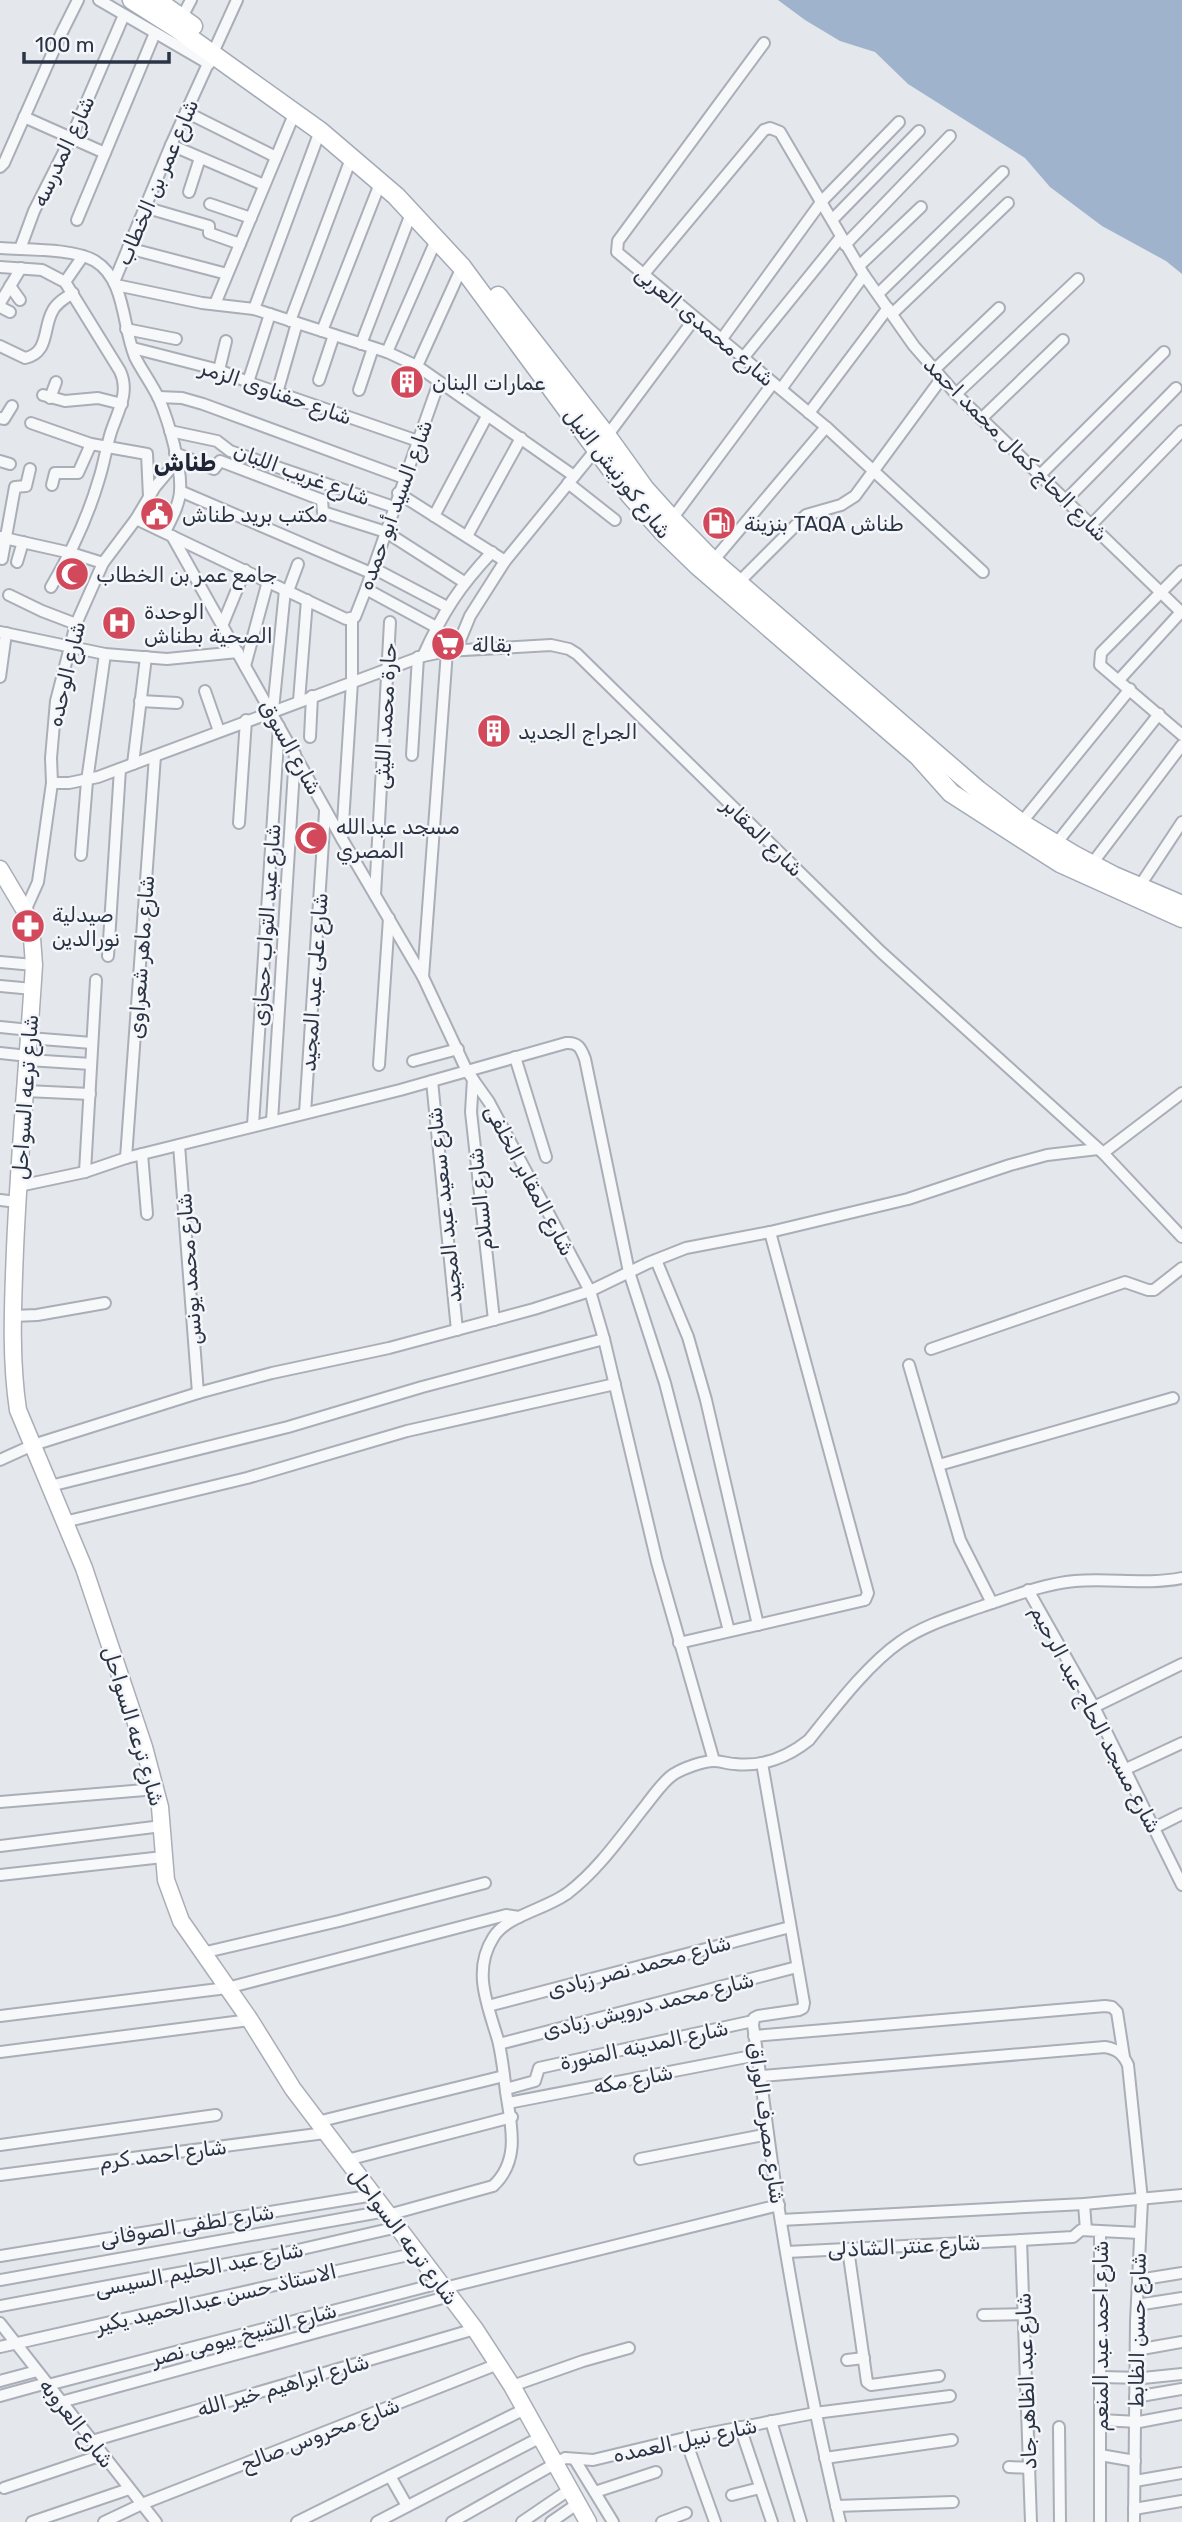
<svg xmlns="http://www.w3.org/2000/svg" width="1182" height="2522" font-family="Rubik,'Noto Naskh Arabic',sans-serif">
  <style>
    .water { fill: #9fb4cc }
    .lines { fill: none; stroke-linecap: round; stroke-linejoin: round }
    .street-casing { stroke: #a9aeb7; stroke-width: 14 }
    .secondary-casing { stroke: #a9aeb7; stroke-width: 19 }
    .primary-casing { stroke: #a3abb8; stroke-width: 21 }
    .street { stroke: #f7f8fa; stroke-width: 10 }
    .secondary { stroke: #fff; stroke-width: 16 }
    .primary { stroke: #fff; stroke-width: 18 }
    .labels { text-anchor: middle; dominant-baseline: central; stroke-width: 5; stroke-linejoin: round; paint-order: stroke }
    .street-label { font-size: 21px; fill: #2b3445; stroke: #f4f6f9 }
    .poi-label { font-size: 21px; fill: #2b3445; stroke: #f4f6f9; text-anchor: start }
    .quarter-label { font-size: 24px; font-weight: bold; fill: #1d2536; stroke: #f4f6f9 }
  </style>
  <rect width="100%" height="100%" fill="#e4e7ec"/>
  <path class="water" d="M778,0h404v274l-16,-13 -64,-35 -52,-39 -25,-29 -117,-74 -33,-32 -35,-11 -35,-21z"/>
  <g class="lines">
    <g class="street-casing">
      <g id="street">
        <path d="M99,0l110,64"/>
        <path d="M182,17l9,-17"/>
        <path d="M764,43l-146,198 -1,11 209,175 157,145"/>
        <path d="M186,112l90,45"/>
        <path d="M24,117l81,36"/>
        <path d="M171,145l93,40"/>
        <path d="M0,167l4,-4 57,-129 17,-34"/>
        <path d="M189,192l11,-34"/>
        <path d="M210,204l41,14"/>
        <path d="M144,207l65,19v7l31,11"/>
        <path d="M833,219l86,-88"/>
        <path d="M77,220l78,-187"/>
        <path d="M845,245l105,-109"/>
        <path d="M0,248c25,2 73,0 95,13 31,19 27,65 40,96 7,14 17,27 24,42 10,23 23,68 21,93 -1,14 -9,27 -15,40"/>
        <path d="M128,248l99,26"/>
        <path d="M20,249l14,-38 37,-73 53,-123"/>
        <path d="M859,266l62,-59"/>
        <path d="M0,267l42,3 23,12 55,89c10,21 -2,40 -9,61 -5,16 -7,32 -12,47 -11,38 -28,74 -48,108"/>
        <path d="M643,275l121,-145 6,-2 10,4 84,143 50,71 42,48 226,219"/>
        <path d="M65,282l18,-26"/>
        <path d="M114,282l57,-137 66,-145"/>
        <path d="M116,285l86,18 52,6 133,43 30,14 157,110"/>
        <path d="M10,286l10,14"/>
        <path d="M878,294l125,-122"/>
        <path d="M0,303l21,-35"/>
        <path d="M215,304l80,-192"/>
        <path d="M0,307l10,5"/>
        <path d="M254,309l66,-178"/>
        <path d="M893,313l115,-110"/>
        <path d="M290,321l62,-165"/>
        <path d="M126,329l50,10"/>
        <path d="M322,331l59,-150"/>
        <path d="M721,340l101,-139 77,-79"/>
        <path d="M361,344l51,-133"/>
        <path d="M0,346l25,12c24,-5 18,-29 27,-46 4,-9 13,-14 21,-19"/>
        <path d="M133,348l86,22 34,14 165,57"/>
        <path d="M387,352l50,-114"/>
        <path d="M743,358l98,-121"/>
        <path d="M417,366l45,-99"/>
        <path d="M219,370l7,-29"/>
        <path d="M934,370l65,-62"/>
        <path d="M319,380l15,-45"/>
        <path d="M248,382l22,-68"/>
        <path d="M781,389l83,-114"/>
        <path d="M359,390l14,-42"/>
        <path d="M277,393l20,-70"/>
        <path d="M956,394l122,-115"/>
        <path d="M43,395l22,6 33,-3 24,6"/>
        <path d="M158,397l24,1 21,6 201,74"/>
        <path d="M50,398l6,-16"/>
        <path d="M809,413l79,-105"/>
        <path d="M0,418l4,1 8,-13"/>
        <path d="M981,419l82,-79"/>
        <path d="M31,423l60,21 56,10 2,43"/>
        <path d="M170,431l47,10 13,10 164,56"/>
        <path d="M175,453l39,16 6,-8 102,39 1,12 63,20 78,50"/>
        <path d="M0,461l10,3"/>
        <path d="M1039,476l125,-124"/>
        <path d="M568,483l47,37"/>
        <path d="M52,485l3,-12h23l13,-29"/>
        <path d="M180,491l191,82"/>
        <path d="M398,493l107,68"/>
        <path d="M1065,501l111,-113"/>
        <path d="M434,516l53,-100"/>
        <path d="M136,519l210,100 9,-2 11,-28 73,-207"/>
        <path d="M672,519l101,-136"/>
        <path d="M1091,525l91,-94"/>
        <path d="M172,536l170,303 81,138 44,94 22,31 101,189 14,48 53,223 57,199"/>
        <path d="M467,536l54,-98"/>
        <path d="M0,537l71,16 32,10"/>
        <path d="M2,559l13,-72 11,-1 4,-17"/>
        <path d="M713,561l113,-134"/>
        <path d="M17,562l6,-20"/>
        <path d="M373,568l74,39"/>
        <path d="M1182,571l-81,82 -1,12 82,70"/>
        <path d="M738,583l68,-68 35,-10 14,-9 86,-117"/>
        <path d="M366,589l70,38"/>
        <path d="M288,591l10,-27"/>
        <path d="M9,595l33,16 34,13"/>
        <path d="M222,626l23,-56"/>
        <path d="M0,632l105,22 62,5 71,-7"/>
        <path d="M456,650l14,-34 35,-55 102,-125 88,-118"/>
        <path d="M423,656c20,-44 36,-69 69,-104"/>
        <path d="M245,666l23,-85"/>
        <path d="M0,677l6,-44"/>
        <path d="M1119,680l62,-68"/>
        <path d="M205,691l14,40"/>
        <path d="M140,701l37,2"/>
        <path d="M299,701l8,-101"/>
        <path d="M273,710l12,-120"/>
        <path d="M310,737l2,-41"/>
        <path d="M412,755l6,-98"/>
        <path d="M133,764l13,-107"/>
        <path d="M52,783h17l29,-6 325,-121 24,-5 104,-6 18,4 8,5 304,298 222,201 79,84"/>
        <path d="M239,823l7,-103"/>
        <path d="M1021,823l109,-134"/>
        <path d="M342,839l10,-157v-63"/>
        <path d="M1055,845l104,-131"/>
        <path d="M81,855l6,-74 18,-127"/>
        <path d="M1091,865l91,-120"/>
        <path d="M1139,887l43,-65"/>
        <path d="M375,895l15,-273"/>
        <path d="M25,911l13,-29 14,-99 -1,-25 5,-57 20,-77 27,-61 33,-44 19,-32 21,-25"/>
        <path d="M108,956l12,-187"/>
        <path d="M0,962l34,3"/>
        <path d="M423,977l24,-326"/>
        <path d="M0,986l33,3"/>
        <path d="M0,1027l30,3"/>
        <path d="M29,1038l63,5"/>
        <path d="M0,1053l28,3"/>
        <path d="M515,1057l31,100"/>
        <path d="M28,1060l63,4"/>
        <path d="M413,1061l45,-12"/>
        <path d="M379,1065l10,-147"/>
        <path d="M473,1079l-2,33 23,208"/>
        <path d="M432,1081l25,249"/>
        <path d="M26,1091l64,3"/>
        <path d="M305,1113l20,-301"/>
        <path d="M272,1121l23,-367"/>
        <path d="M253,1125l26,-399"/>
        <path d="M179,1145l19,248"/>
        <path d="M1103,1153l79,-60"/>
        <path d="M142,1154l5,60"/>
        <path d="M126,1158l29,-402"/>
        <path d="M85,1172l11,-192"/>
        <path d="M19,1186l66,-14 41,-14 274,-68 166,-47c12,-1 15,5 19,16l44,213 36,111 64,248"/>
        <path d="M0,1200l17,2"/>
        <path d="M656,1260l32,77 18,63 52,225"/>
        <path d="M13,1316l24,-1 68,-12"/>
        <path d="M931,1349l194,-67 23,8h6l28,-22"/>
        <path d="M909,1365l51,175 32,63"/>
        <path d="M0,1460l33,-15 165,-52 74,-20 117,-25 145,-39 56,-18 58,-28 38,-15 84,-16 138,-33 102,-34 37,-10 51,-6"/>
        <path d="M939,1465l234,-67"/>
        <path d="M50,1486l238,-59 134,-40 182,-48"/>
        <path d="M64,1522l183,-44 160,-47 208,-47"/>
        <path d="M1028,1590l66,117 88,178"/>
        <path d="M679,1643l186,-43 3,-7 -98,-361"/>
        <path d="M1094,1707l88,-43"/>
        <path d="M762,1763l42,240 -1,5 -4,2 -41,6 -4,2 -1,7c9,60 16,120 25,179 17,107 37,213 62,318"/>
        <path d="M1126,1769l56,-26"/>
        <path d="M0,1802l157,-13"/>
        <path d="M1154,1828l28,-14"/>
        <path d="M0,1846l162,-20"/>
        <path d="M0,1875l163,-18"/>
        <path d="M202,1953l137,-32 146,-38"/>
        <path d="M488,2006l302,-79"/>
        <path d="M0,2016l227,-28 279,-73 13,2"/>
        <path d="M754,2036l351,-30 7,1 5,5 7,45"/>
        <path d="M499,2044l298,-77"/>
        <path d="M0,2052l250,-32"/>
        <path d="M762,2076l343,-29c12,2 18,7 23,18l14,135 -6,121 -2,201"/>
        <path d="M506,2089l29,-8 4,-13 214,-47"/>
        <path d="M508,2103l249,-48"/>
        <path d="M317,2122l187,-46"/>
        <path d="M0,2145l216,-30"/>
        <path d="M640,2159l128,-25"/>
        <path d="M347,2160l165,-43"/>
        <path d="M0,2175l325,-42"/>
        <path d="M1084,2204l2,26"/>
        <path d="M388,2215l105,-29c28,-26 18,-61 13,-94 -2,-17 -4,-36 -8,-52 -10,-34 -26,-69 -5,-102 13,-23 55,-29 76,-46 30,-23 53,-57 77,-87 8,-10 17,-24 28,-31 10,-6 29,-13 40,-13 7,0 14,3 21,3 27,3 53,-7 74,-24 25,-31 58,-75 91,-98 24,-17 55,-26 83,-36 31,-10 60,-22 92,-25 36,-3 72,4 107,-3"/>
        <path d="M781,2220l303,-16 98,-9"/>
        <path d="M1100,2231l40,2"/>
        <path d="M1021,2240l10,282"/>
        <path d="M848,2249l19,133 4,3 68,-9"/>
        <path d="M787,2252l234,-12 52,-3 8,-7 19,1v291"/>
        <path d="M0,2256l374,-61"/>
        <path d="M0,2280l386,-69"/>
        <path d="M1138,2280l44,-7"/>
        <path d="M444,2288l335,-83"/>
        <path d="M1137,2305l45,-7"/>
        <path d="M0,2306l276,-51 122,-28"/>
        <path d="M983,2315l41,-1"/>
        <path d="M0,2323l156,199"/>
        <path d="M0,2347l417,-94"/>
        <path d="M1136,2350l46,-8"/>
        <path d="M847,2360l17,-2"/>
        <path d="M1100,2377l43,1 39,-4"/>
        <path d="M0,2381l37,-10"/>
        <path d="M48,2385l392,-102"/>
        <path d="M512,2386l71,-25 46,-13"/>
        <path d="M0,2396l47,-13"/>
        <path d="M1135,2397l47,-8"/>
        <path d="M61,2402l389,-106"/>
        <path d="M1100,2420l39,2 43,-8"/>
        <path d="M771,2421l30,101"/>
        <path d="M740,2427l32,95"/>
        <path d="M1059,2427l1,95"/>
        <path d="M685,2438l30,84"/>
        <path d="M92,2441l383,-112"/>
        <path d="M1100,2455l35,6"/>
        <path d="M825,2458l127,-18"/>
        <path d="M575,2460l38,62"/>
        <path d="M1009,2467l21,1"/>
        <path d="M390,2476l17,30"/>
        <path d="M1135,2481l47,-8"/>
        <path d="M4,2488l98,-33"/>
        <path d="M595,2492l61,-20"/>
        <path d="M732,2495l28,-7"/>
        <path d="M836,2506l117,-4"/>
        <path d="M1134,2509l48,-8"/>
        <path d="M32,2522l97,-33"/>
        <path d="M104,2522l38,-18 356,-140"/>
        <path d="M297,2522l228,-113"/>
        <path d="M377,2522l164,-85"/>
        <path d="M452,2522l113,-64 28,2 92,-22 130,-25 135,-17"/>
        <path d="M522,2522l47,-32"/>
        <path d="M551,2522l26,-18"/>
        <path d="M662,2522l24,-9"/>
      </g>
    </g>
    <g class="secondary-casing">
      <path id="secondary" d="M0,869l25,42 7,27 2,27c-6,95 -15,190 -19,284 -2,54 -5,108 3,161l66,158 60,179 16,60 6,73 15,41 69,99 43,69 182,240 37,57 76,136"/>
    </g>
    <g class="primary-casing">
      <g id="primary">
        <path d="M132,0l44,28 144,103 76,65 66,71 168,228 33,37 35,34 220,190 33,37 109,70 122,55"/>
        <path d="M156,0l37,26"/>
        <path d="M498,296l109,140 38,53 27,30 41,42 265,229 43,33 53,32 40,21 68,29"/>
      </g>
    </g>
    <use href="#street" class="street"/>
    <use href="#secondary" class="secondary"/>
    <use href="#primary" class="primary"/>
  </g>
  <defs>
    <g id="building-disc" transform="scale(1.75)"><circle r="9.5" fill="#d1495b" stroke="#f4f6f9"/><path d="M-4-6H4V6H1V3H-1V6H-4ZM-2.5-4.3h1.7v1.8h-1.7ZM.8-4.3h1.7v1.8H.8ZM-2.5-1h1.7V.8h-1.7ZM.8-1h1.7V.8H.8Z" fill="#fff"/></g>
    <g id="civic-disc" transform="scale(1.75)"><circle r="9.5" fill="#d1495b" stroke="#f4f6f9"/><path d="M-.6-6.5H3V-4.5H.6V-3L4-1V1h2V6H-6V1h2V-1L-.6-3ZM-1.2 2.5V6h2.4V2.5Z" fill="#fff"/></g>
    <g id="fuel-disc" transform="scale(1.75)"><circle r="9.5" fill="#d1495b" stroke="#f4f6f9"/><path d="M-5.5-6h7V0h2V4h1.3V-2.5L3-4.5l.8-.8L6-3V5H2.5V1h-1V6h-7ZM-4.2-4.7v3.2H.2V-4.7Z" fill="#fff"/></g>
    <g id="mosque-disc" transform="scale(1.75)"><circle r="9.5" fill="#d1495b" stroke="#f4f6f9"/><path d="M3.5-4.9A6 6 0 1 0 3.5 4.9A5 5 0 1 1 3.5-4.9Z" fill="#fff"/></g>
    <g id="hospital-disc" transform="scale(1.75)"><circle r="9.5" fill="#d1495b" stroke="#f4f6f9"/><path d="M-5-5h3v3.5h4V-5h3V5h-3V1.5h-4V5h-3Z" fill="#fff"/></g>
    <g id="supermarket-disc" transform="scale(1.75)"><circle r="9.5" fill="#d1495b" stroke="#f4f6f9"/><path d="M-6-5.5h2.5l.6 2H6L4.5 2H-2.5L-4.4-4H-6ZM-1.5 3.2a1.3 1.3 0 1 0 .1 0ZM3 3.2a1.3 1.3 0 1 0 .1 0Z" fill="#fff"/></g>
    <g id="pharmacy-disc" transform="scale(1.75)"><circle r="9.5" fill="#d1495b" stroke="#f4f6f9"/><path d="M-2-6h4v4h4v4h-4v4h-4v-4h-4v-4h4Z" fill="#fff"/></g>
  </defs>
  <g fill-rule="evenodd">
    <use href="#building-disc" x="407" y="382"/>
    <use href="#civic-disc" x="157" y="514"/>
    <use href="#fuel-disc" x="719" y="523"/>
    <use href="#mosque-disc" x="72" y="574"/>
    <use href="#hospital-disc" x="119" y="623"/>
    <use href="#supermarket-disc" x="448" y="644"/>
    <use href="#building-disc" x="494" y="731"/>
    <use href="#mosque-disc" x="311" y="838"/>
    <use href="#pharmacy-disc" x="28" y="926"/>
  </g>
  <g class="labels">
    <g class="street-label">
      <text transform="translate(63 151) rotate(-65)">شارع المدرسه</text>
      <text transform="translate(157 182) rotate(-67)">شارع عمر بن الخطاب</text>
      <text transform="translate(705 326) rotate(40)">شارع محمدى العربى</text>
      <text transform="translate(276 392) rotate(19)">شارع حفناوى الزمر</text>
      <text transform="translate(1016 449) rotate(45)">شارع الحاج كمال محمد احمد</text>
      <text transform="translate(618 473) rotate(52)">شارع كورنيش النيل</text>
      <text transform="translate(302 474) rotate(20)">شارع غريب اللبان</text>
      <text transform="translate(395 505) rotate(-70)">شارع السيد أبو حمده</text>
      <text transform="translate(66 674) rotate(-77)">شارع الوحده</text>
      <text transform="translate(385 716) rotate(-87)">حارة محمد الليثى</text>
      <text transform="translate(291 747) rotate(61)">شارع السوق</text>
      <text transform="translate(763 837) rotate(44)">شارع المقابر</text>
      <text transform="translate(266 925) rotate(-86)">شارع عبد التواب حجازى</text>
      <text transform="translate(141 957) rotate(-86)">شارع ماهر شعراوى</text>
      <text transform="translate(314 982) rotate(-86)">شارع على عبد المجيد</text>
      <text transform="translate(25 1097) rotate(-86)">شارع ترعه السواحل</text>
      <text transform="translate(530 1180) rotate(62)">شارع المقابر الخلفى</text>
      <text transform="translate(480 1199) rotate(-96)">شارع السلام</text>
      <text transform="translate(444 1205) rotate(-96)">شارع سعيد عبد المجيد</text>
      <text transform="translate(189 1269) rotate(-94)">شارع محمد يونس</text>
      <text transform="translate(1096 1719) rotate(62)">شارع مسجد الحاج عبد الرحيم</text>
      <text transform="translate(134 1726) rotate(73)">شارع ترعه السواحل</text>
      <text transform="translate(639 1966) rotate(-15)">شارع محمد نصر زبادى</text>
      <text transform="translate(648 2005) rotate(-14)">شارع محمد درويش زبادى</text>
      <text transform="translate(644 2045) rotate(-12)">شارع المدينه المنورة</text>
      <text transform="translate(633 2079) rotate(-11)">شارع مكه</text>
      <text transform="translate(767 2123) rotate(82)">شارع مصرف الوراق</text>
      <text transform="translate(163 2154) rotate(-7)">شارع احمد كرم</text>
      <text transform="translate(187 2225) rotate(-9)">شارع لطفى الصوفانى</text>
      <text transform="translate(404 2236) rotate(53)">شارع ترعه السواحل</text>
      <text transform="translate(904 2246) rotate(-3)">شارع عنتر الشاذلى</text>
      <text transform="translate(199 2269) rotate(-11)">شارع عبد الحليم السيسى</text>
      <text transform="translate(216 2298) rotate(-13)">الاستاذ حسن عبدالحميد يكير</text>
      <text transform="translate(1137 2330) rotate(-89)">شارع حسن الظابط</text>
      <text transform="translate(244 2334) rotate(-15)">شارع الشيخ بيومى نصر</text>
      <text transform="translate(1100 2336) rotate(-90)">شارع احمد عبد المنعم</text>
      <text transform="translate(1026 2381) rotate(-92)">شارع عبد الظاهر جاد</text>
      <text transform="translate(283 2385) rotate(-16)">شارع ابراهيم خير الله</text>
      <text transform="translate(77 2423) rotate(52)">شارع العروبه</text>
      <text transform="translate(320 2434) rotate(-21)">شارع محروس صالح</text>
      <text transform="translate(685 2440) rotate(-12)">شارع نبيل العمده</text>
    </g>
    <g class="poi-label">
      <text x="432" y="382">عمارات البنان</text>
      <text x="182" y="514">مكتب بريد طناش</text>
      <text x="744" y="523">بنزينة TAQA طناش</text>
      <text x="96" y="574">جامع عمر بن الخطاب</text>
      <text x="144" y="611">الوحدة<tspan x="144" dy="24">الصحية بطناش</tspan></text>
      <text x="472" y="644">بقالة</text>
      <text x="518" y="731">الجراج الجديد</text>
      <text x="336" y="826">مسجد عبدالله<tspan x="336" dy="24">المصري</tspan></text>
      <text x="52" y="914">صيدلية<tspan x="52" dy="24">نورالدين</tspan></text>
    </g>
    <g class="quarter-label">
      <text x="185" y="463">طناش</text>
    </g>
  </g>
  <path d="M24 52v10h145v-10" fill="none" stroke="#2b3445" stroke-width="3.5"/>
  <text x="35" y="52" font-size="21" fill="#2b3445" stroke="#f4f6f9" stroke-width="5" paint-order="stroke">100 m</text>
</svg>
